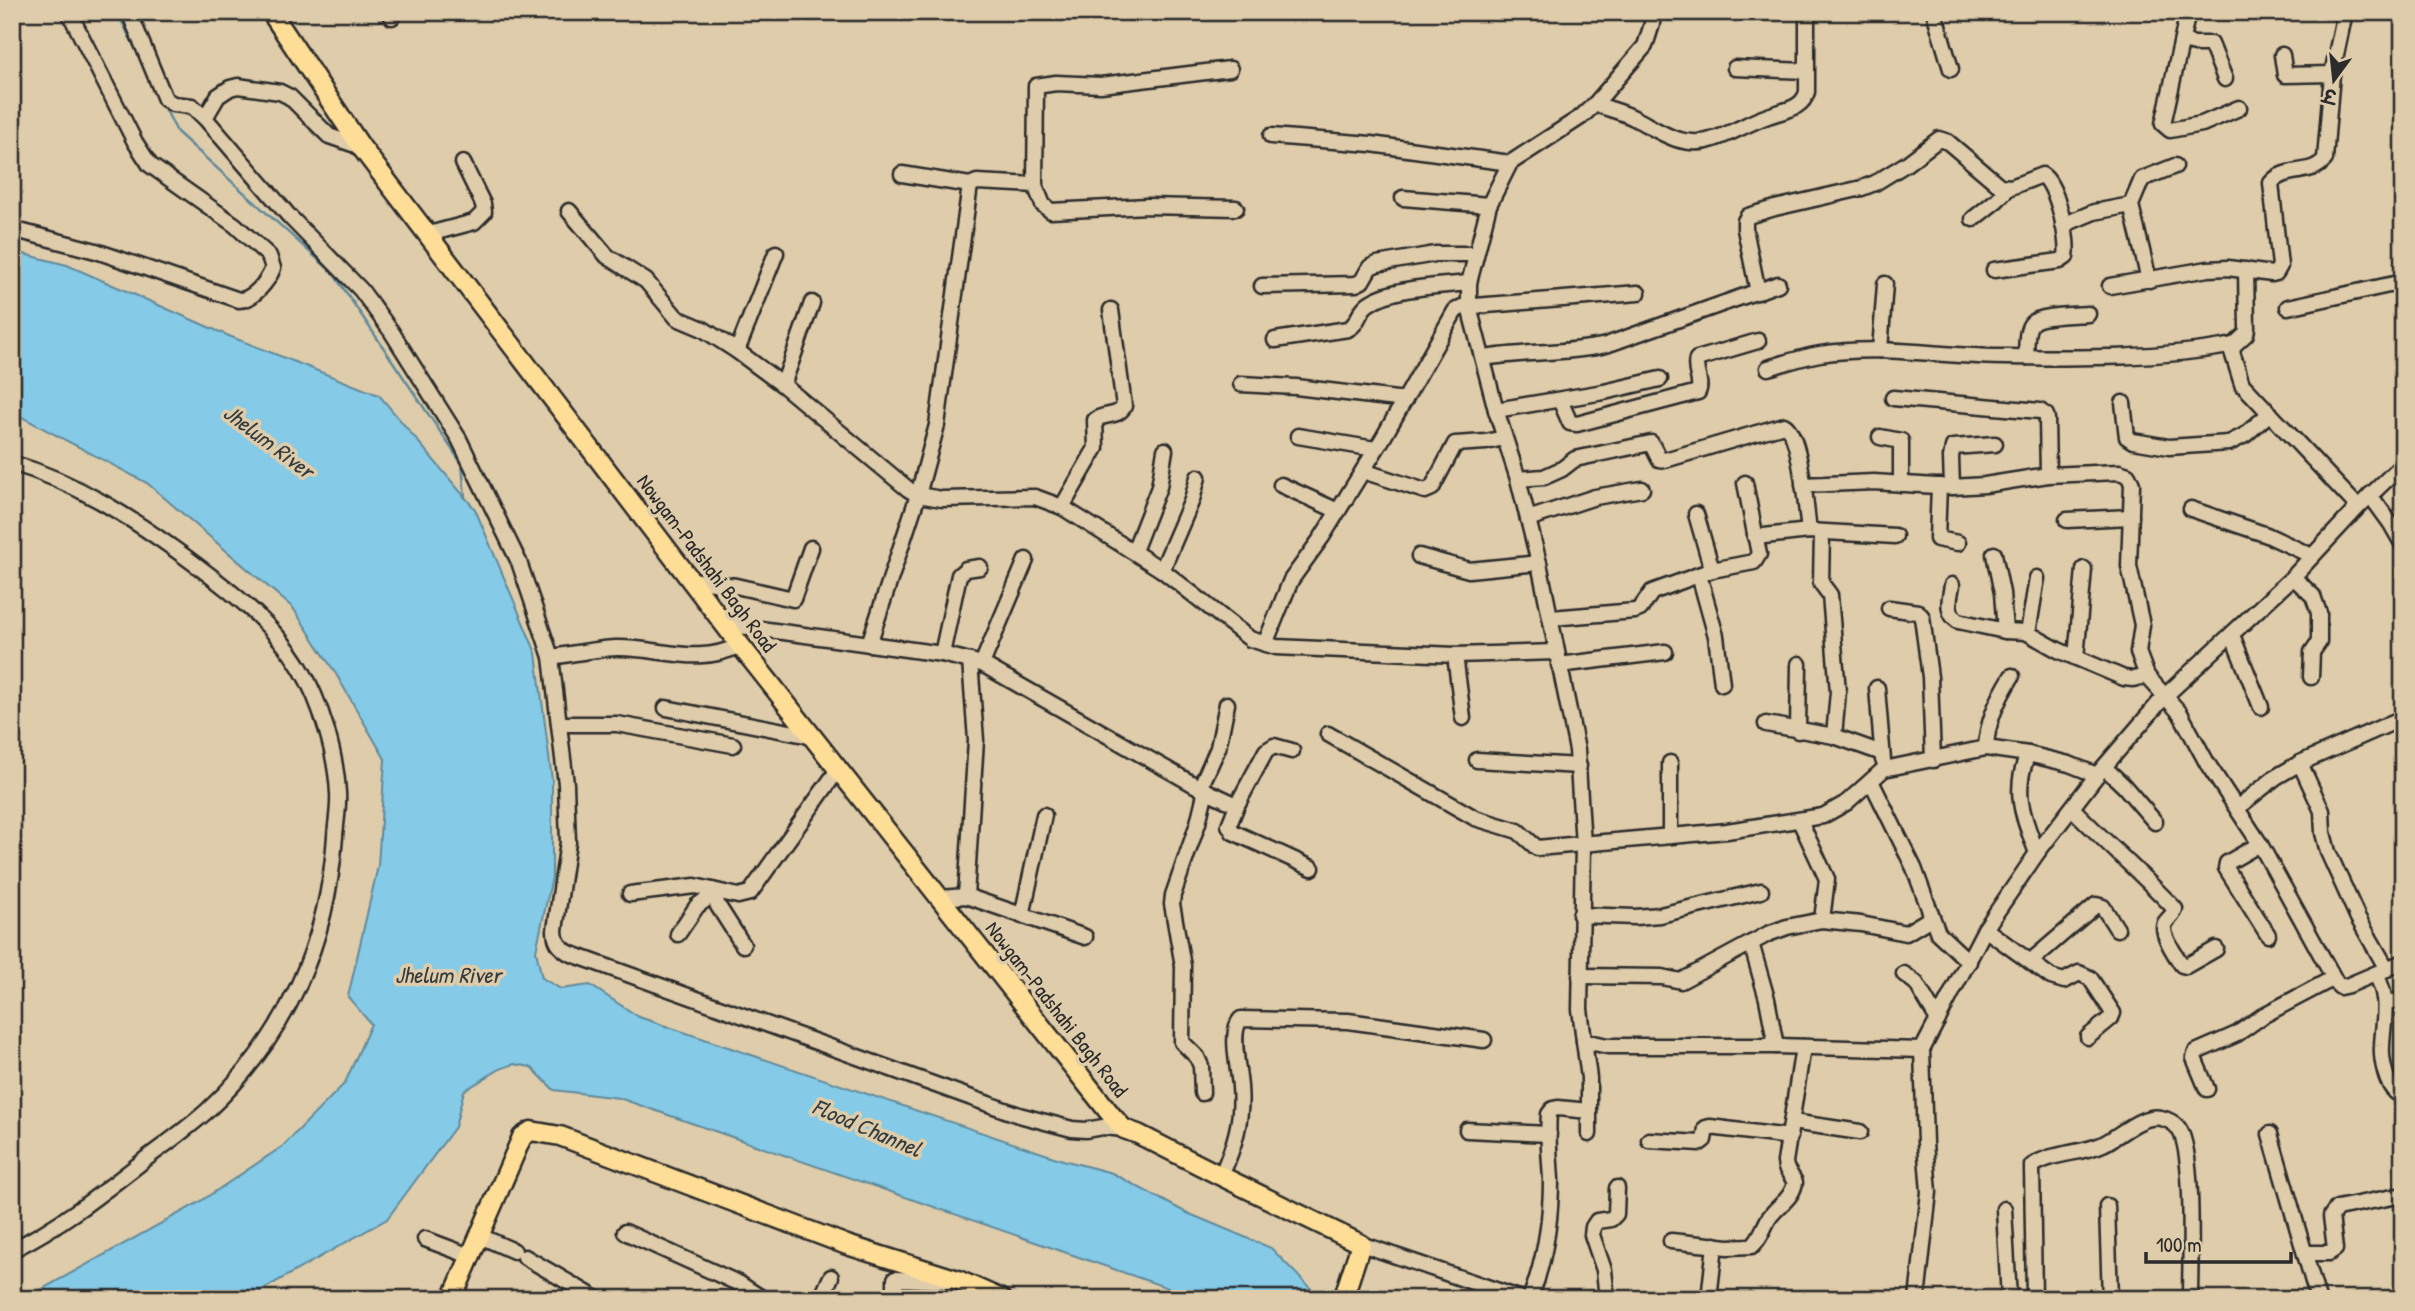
<svg xmlns="http://www.w3.org/2000/svg" width="2415" height="1311" font-family="'Patrick Hand','Playpen Sans Deva',sans-serif">
  <style>
    .water { fill: #85cae6; stroke: #618a9b; stroke-width: 2 }
    .lines { fill: none; stroke-linecap: round; stroke-linejoin: round }
    .stream { stroke: #618a9b; stroke-width: 2.5 }
    .minor-casing { stroke: #2b2b2b; stroke-width: 19 }
    .major-casing { stroke: #2b2b2b; stroke-width: 23 }
    .minor { stroke: #dfccaa; stroke-width: 14 }
    .major { stroke: #fedd96; stroke-width: 18 }
    .labels { text-anchor: middle; dominant-baseline: central; stroke-width: 7; stroke-linejoin: round; paint-order: stroke }
    .street-label { font-size: 21px; fill: #2b2b2b; stroke: #dfccaa }
    .water-label { font-size: 23px; font-style: italic; fill: #343b3e; stroke: #dfccaa }
  </style>
  <rect width="100%" height="100%" fill="#dfccaa"/>
  <filter id="ink" filterUnits="userSpaceOnUse"><feTurbulence type="fractalNoise" baseFrequency=".0143" numOctaves="2"/><feDisplacementMap in="SourceGraphic" scale="14" xChannelSelector="R" yChannelSelector="G"/><feConvolveMatrix kernelMatrix="1 2 1 2 8 2 1 2 1" color-interpolation-filters="sRGB"/></filter>
  <g filter="url(#ink)">
    <path class="water" d="M12,251l55,14 162,71 150,59 96,114 61,144 16,127v97l-16,74 6,27 19,11 29,-4 49,32 424,143 49,13 73,39 86,36 43,44 1,7h-115l-581,-201 -65,-8 -23,-23 -17,-3 -14,5 -36,22 -9,36 -68,92 -141,80h-228l19,-7 161,-89 85,-57 62,-63 26,-59 -23,-27 30,-131 7,-107 -49,-85 -43,-66 -146,-125 -135,-71z"/>
    <g class="lines">
      <g class="stream">
        <path d="M117,12l27,54"/>
        <path d="M164,106l13,26 156,141 129,191 3,34"/>
      </g>
      <g class="minor-casing">
        <g id="minor">
          <path d="M129,12l36,87 8,5 19,2 13,12 84,98 72,74 30,41 68,108 60,123 32,95 15,127 2,58 -13,88c0,11 4,17 14,23l450,162 53,14 14,1 17,-3 21,2"/>
          <path d="M390,12l2,5"/>
          <path d="M1652,12v12l-7,22 -50,58 -14,13 -71,46 -21,42 -20,78v24l27,103 22,69 21,84 38,187 6,95 -3,164 4,32 24,5h168l146,4"/>
          <path d="M1934,12l17,57"/>
          <path d="M2188,12l-25,112 7,6 32,-6 37,-16"/>
          <path d="M2182,41l13,3h16l14,35"/>
          <path d="M2282,55l3,20 47,-1"/>
          <path d="M1735,68l71,3"/>
          <path d="M1595,104c13,5 28,8 41,15 23,12 44,28 71,22 21,-5 40,-18 61,-25 15,-6 34,-6 39,-24v-80"/>
          <path d="M205,118l13,-22 12,-8 8,-2 42,6 10,5 39,39 32,11"/>
          <path d="M1271,136l100,8 139,19"/>
          <path d="M902,174l68,11"/>
          <path d="M1035,185l1,-99 20,-3 45,2 129,-16"/>
          <path d="M1403,198l86,7"/>
          <path d="M569,211l38,45 39,25 31,37 26,11 34,22 46,34 125,104 10,6 24,4 93,-2 27,10 100,63 88,69 26,8 179,8 101,-3"/>
          <path d="M1973,219l24,-19 11,-12"/>
          <path d="M2063,225l31,-13 37,-7"/>
          <path d="M12,229l84,22 143,49c14,0 29,-19 34,-32l-4,-12 -34,-31 -85,-60 -15,-23 -66,-130"/>
          <path d="M429,234l45,-12 10,-10 -1,-8 -20,-41"/>
          <path d="M2246,270l1,59 -1,5 -12,11 -2,7 10,32 116,123"/>
          <path d="M2149,280l-18,-75 11,-26 33,-13"/>
          <path d="M1262,286l94,-2 6,-3 8,-14 7,-3 58,-10h40"/>
          <path d="M2110,286l98,-17 20,-1 44,6 4,-1 4,-7 -9,-83c13,-17 42,-7 54,-24l7,-85 13,-62"/>
          <path d="M1758,292l-13,-63v-8l3,-5 27,-8 87,-20 13,-5 31,-19 33,-25 9,3 52,44 11,1 31,-12c15,9 27,64 24,82l-6,4 -66,9"/>
          <path d="M2288,307l115,-25"/>
          <path d="M1275,340l73,-11c11,-5 10,-18 20,-25 23,-17 73,-18 101,-21"/>
          <path d="M1880,350l5,-66"/>
          <path d="M737,351l39,-98"/>
          <path d="M2026,357c1,-9 -1,-27 6,-34 7,-8 44,-8 56,-9"/>
          <path d="M1484,358c41,-7 83,-4 122,-13l172,-61"/>
          <path d="M1768,368c17,-5 34,-11 52,-14 61,-10 124,3 186,3 75,1 154,2 228,-12"/>
          <path d="M1241,384l55,3 109,13"/>
          <path d="M783,385l29,-82"/>
          <path d="M1893,398l147,13 6,4 1,4 1,56"/>
          <path d="M1560,400l10,23 7,1 121,-32c5,-10 -5,-22 -1,-33l61,-18"/>
          <path d="M2123,403l4,34 6,4 36,6 60,-4 16,-8 25,-22"/>
          <path d="M1496,410l108,-18 56,-13"/>
          <path d="M1298,436l77,13"/>
          <path d="M1880,437l21,4v43"/>
          <path d="M12,463c64,19 118,54 172,93 42,31 90,67 117,113 20,33 35,85 37,124 1,14 -2,29 -3,43 -7,107 -49,202 -128,275 -20,18 -43,34 -64,50 -41,32 -84,66 -131,89"/>
          <path d="M1363,471l62,20 7,-3 23,-44 31,-2 18,-4"/>
          <path d="M1518,479l26,-2 18,-8 13,-10 76,-16 8,16 6,1 119,-35c17,8 22,86 25,106"/>
          <path d="M1281,485l57,26"/>
          <path d="M1803,485l71,-3 78,5 33,-2 63,-10 71,-3 9,3 4,9 -3,82 13,59 -4,27 9,24 33,37 27,50 53,81 77,140 3,3 9,-2 54,-23"/>
          <path d="M1939,486l-2,53 21,4"/>
          <path d="M1952,487l-1,-30 2,-10 42,-3"/>
          <path d="M2370,495l21,29 12,21"/>
          <path d="M1062,507l34,-59 -1,-28c9,-7 23,-2 29,-14l-13,-96"/>
          <path d="M2191,509l76,26 45,21"/>
          <path d="M1696,514l16,56"/>
          <path d="M1528,519l67,-22 47,-8"/>
          <path d="M2067,520l64,-3"/>
          <path d="M1822,533l-1,50 9,12 8,97 -4,44"/>
          <path d="M1755,537l54,-6 86,5"/>
          <path d="M1134,551l25,-64 6,-37"/>
          <path d="M1994,554l8,39 3,38"/>
          <path d="M1419,556l50,14 70,-7"/>
          <path d="M1162,570l30,-70 6,-23"/>
          <path d="M1699,575l17,61 6,48"/>
          <path d="M2293,577l20,19 6,17v29l-7,10 -1,25"/>
          <path d="M692,580l44,6 57,13 18,-51"/>
          <path d="M1952,585c-2,13 -7,27 6,36l47,10 21,1 32,18 66,28 9,1 14,-3"/>
          <path d="M1889,608l29,4 4,5 8,60 3,83"/>
          <path d="M1551,618l84,-7 5,-2 12,-17 60,-22 42,-8 5,-8 -14,-71"/>
          <path d="M725,624l217,30 40,10 218,124 37,17 -8,20 4,7 79,36"/>
          <path d="M2028,633l9,-55"/>
          <path d="M2232,635l29,72"/>
          <path d="M869,644l49,-149 19,-70 33,-240 7,-3 58,3 8,20 8,6 96,-5 89,2"/>
          <path d="M1265,644l26,-64 31,-43 61,-99 72,-127 7,-4 176,-14"/>
          <path d="M942,654l17,-79 7,-6 14,-2"/>
          <path d="M1455,655l8,63"/>
          <path d="M551,657c22,-3 44,-8 65,-9 45,-1 81,19 124,-3"/>
          <path d="M2076,658l8,-89"/>
          <path d="M982,664l44,-104"/>
          <path d="M1559,665l106,-13"/>
          <path d="M1877,688l6,72"/>
          <path d="M666,708l144,28"/>
          <path d="M559,724h58l116,21"/>
          <path d="M1766,724l68,12 48,17"/>
          <path d="M1798,731l1,-67"/>
          <path d="M1328,734l147,84 43,13 19,17 190,-17 96,-15 23,-13 38,-34 102,-21 42,6 41,10 28,11"/>
          <path d="M1986,748c1,-27 12,-49 26,-72"/>
          <path d="M2028,754c-16,37 -5,63 9,99"/>
          <path d="M1477,760l102,6"/>
          <path d="M2300,763l22,48 1,22 5,19 30,66 29,51"/>
          <path d="M2104,767l20,19 31,36"/>
          <path d="M1871,781l43,87 24,65 31,29"/>
          <path d="M1200,788l18,-40 9,-44"/>
          <path d="M1237,805l29,-54 8,-5 18,5"/>
          <path d="M2072,808c34,35 70,66 103,101 -2,7 -6,8 -10,14 -5,10 11,33 17,42l4,1 30,-17"/>
          <path d="M2237,808l39,-31 24,-14 98,-43"/>
          <path d="M1800,821l27,58 -5,41"/>
          <path d="M1670,836v-73"/>
          <path d="M2260,844l-33,19 -1,5 42,67"/>
          <path d="M712,890l6,16 25,39"/>
          <path d="M630,894l65,-8 43,10 12,-3 87,-122"/>
          <path d="M966,896l10,-156 -6,-79"/>
          <path d="M940,898l26,-2 119,41"/>
          <path d="M1580,915l55,2 25,-2 101,-24"/>
          <path d="M1022,916l22,-101"/>
          <path d="M1985,929l66,48 13,4 15,-8 11,5 23,35 -2,5 -23,19"/>
          <path d="M678,934l19,-28 15,-11"/>
          <path d="M1751,943l16,56 9,47"/>
          <path d="M2031,961l65,-56 7,2 14,22"/>
          <path d="M1904,974l12,9 22,37"/>
          <path d="M2376,975c14,23 7,46 6,71 -1,13 4,40 15,47l6,-2"/>
          <path d="M1580,976l82,1 19,4 87,-47 19,-7 35,-7 39,4 45,9 25,-15"/>
          <path d="M2385,1003l18,-3"/>
          <path d="M1584,1041l5,37v56"/>
          <path d="M2207,1089l-13,-31 2,-6 41,-18 27,-19 68,-36"/>
          <path d="M1202,1093l-1,-27 -4,-9 -15,-15 1,-76 -11,-62 1,-9 25,-72 8,-33"/>
          <path d="M1792,1122l68,10"/>
          <path d="M1467,1130l82,4"/>
          <path d="M2270,1134l48,165"/>
          <path d="M1649,1140l51,3 4,-3 2,-12 4,-1 80,10"/>
          <path d="M1221,1176c13,-29 22,-56 19,-89 -1,-17 -11,-56 1,-68l107,2 136,19"/>
          <path d="M2107,1206l3,93"/>
          <path d="M2004,1209l5,90"/>
          <path d="M625,1232l115,52 23,15"/>
          <path d="M480,1236l34,15"/>
          <path d="M425,1239l45,17"/>
          <path d="M1671,1241l57,6 24,-1c9,-8 11,-18 17,-28 9,-13 24,-20 26,-36l-9,-14 -1,-6 18,-115"/>
          <path d="M1361,1244l161,55"/>
          <path d="M2305,1253h24l6,-4 -4,-33 6,-8 66,-13"/>
          <path d="M525,1257l72,42"/>
          <path d="M821,1299l10,-22"/>
          <path d="M895,1299v-20l52,2"/>
          <path d="M1530,1299c15,-39 21,-78 21,-119 -1,-21 -4,-45 -2,-66l4,-5 5,-1 31,3"/>
          <path d="M1607,1299l-3,-29 -12,-35 1,-8 4,-6 14,-2 5,-5 1,-26"/>
          <path d="M1709,1299l6,-54"/>
          <path d="M1917,1299l12,-107 -4,-49 -3,-93 63,-121 52,-76 60,-78 67,-78 129,-120 65,-70 45,-43"/>
          <path d="M2034,1299l-2,-133c20,-14 50,-12 71,-22 17,-8 38,-30 58,-26 6,1 14,5 18,11 16,24 11,136 11,170"/>
        </g>
      </g>
      <g class="major-casing">
        <g id="major">
          <path d="M271,12l90,135 379,498 372,471 12,13 14,5 83,42 140,68 -18,55"/>
          <path d="M452,1299l70,-162 9,-6 29,5 287,109 111,35 43,19"/>
        </g>
      </g>
      <use href="#minor" class="minor"/>
      <use href="#major" class="major"/>
    </g>
  </g>
  <g class="labels">
    <g class="street-label">
      <text transform="translate(707 563) rotate(53)">Nowgam-Padshahi Bagh Road</text>
      <text transform="translate(1057 1009) rotate(52)">Nowgam-Padshahi Bagh Road</text>
    </g>
    <g class="water-label">
      <text transform="translate(269 441) rotate(37)">Jhelum River</text>
      <text x="448" y="974">Jhelum River</text>
      <text transform="translate(867 1127) rotate(23)">Flood Channel</text>
    </g>
  </g>
  <rect width="2415" height="1311" fill="none" stroke="#dfccaa" stroke-width="42"/>
  <rect x="21" y="21" width="2373" height="1269" fill="none" stroke="#2b2b2b" stroke-width="2.5" filter="url(#ink)"/>
  <g transform="translate(2334 80) rotate(195)" stroke="#dfccaa" stroke-width="5" paint-order="stroke">
  <path d="M0-5L12 26L0 18L-12 26Z" fill="#2b2b2b"/>
  <text y="-10" font-size="19" font-weight="bold" text-anchor="middle" fill="#2b2b2b">उ</text>
  </g>
  <path d="M2146 1252v10h145v-10" fill="none" stroke="#2b2b2b" stroke-width="3.5"/>
  <text x="2156" y="1252" font-size="21" fill="#2b2b2b" stroke="#dfccaa" stroke-width="5" paint-order="stroke">100 m</text>
</svg>
